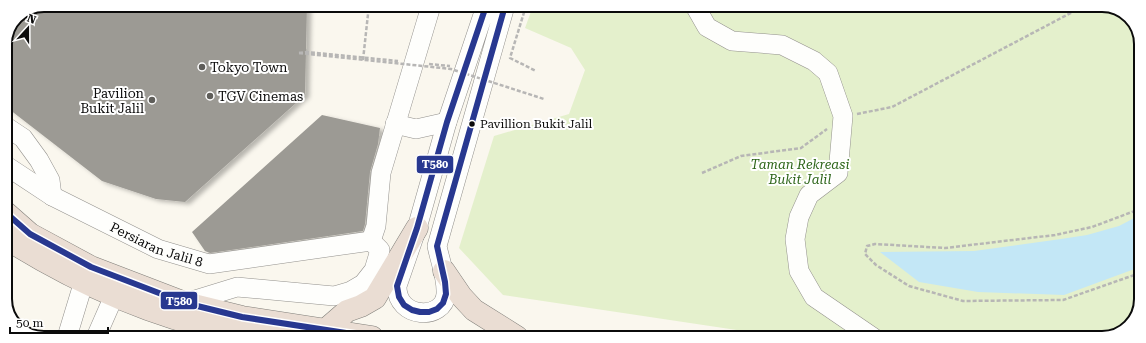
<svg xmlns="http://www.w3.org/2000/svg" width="1146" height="343" font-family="'Roboto Serif',serif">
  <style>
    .green { fill: #e4f0cc }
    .water { fill: #c3e7f6 }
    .building { fill: #9c9a94; filter: url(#shadow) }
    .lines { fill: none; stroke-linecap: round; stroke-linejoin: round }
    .minor-casing { stroke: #93918d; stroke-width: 20 }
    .highway-casing { stroke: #807f7a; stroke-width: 23 }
    .path { stroke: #b7b6b5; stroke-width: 2.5; stroke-dasharray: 4 2; stroke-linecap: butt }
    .minor { stroke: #fefefc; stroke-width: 19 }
    .highway { stroke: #eaddd3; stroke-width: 22 }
    .path-bridge { stroke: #b7b6b5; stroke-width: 2.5; stroke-dasharray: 4 2; stroke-linecap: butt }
    .bus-1-casing { stroke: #fff; stroke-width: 9 }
    .bus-1 { stroke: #283890; stroke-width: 6 }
    .poi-dot { fill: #5f5e5a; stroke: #fff; stroke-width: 1.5 }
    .bus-dot { fill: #0b0b0b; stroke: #fff; stroke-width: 1.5 }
    .labels { text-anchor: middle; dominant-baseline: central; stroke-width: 4; stroke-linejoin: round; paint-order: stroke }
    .bus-label { font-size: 12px; fill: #0b0b0b; stroke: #fff; text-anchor: start }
    .poi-label { font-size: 13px; fill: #0b0b0b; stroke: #fff; text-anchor: start }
    .park-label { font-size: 13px; font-style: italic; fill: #2d6519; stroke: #fff }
    .street-label { font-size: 13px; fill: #0b0b0b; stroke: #fff }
    .rim { fill: none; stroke: #0b0b0b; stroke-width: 2 }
    .line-badge { stroke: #fff; stroke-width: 1.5 }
    .badge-label { font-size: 11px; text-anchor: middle; font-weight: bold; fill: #fff }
  </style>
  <defs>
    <filter id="shadow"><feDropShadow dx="4.5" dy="2.5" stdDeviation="2" flood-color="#0004"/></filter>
  </defs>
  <rect width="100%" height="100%" fill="#faf7ee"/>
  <path class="green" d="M533,6h579l21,14 8,21 -1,268 -14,21 -24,8h-335l-17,-6 -247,-37 -44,-47 35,-112 75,-22 16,-44 -14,-22 -46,-20z"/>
  <path class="water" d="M1140,215v52l-76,28 -86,-3 -59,-10 -39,-30 94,-1 87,-12 26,-4 32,-9z"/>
  <g class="building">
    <path d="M44,5h263l-2,90 -120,107 -29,-3 -54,-18 -97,-75v-62l12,-28z"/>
    <path d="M322,115l58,13 -2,16 -8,28 -5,52 -2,7 -153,22 -5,-2 -13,-19z"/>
  </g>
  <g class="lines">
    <g class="minor-casing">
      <g id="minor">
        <path d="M486,6l-39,116 -30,106 -20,58c-1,33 47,35 49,8 1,-16 -6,-33 -9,-48l68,-240"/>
        <path d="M695,6l12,21 25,14 50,4 32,16 14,12 15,43 -5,57 -29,22 -10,22 -4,22 4,32 15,26 60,41"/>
        <path d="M395,124l21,5 31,-7"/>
        <path d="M5,126l18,12 16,22 11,20 2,16"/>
        <path id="s1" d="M5,165l47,31 106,53 51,15 162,-23"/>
        <path d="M371,241l5,-15 5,-53 50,-167"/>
        <path d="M185,303l52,-16 97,9 17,-5 12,-7 11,-14 6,-20 -9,-9"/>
        <path d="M67,337l17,-56"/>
        <path d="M96,337l18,-41"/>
      </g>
    </g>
    <g class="highway-casing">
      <g id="highway">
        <path d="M5,212l25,22 61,33 94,36 57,14 130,20"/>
        <path d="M5,238c75,47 160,85 248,99"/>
        <path d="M444,271l17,25 13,14 43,27"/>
        <path d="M324,331l23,-20 14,-5 14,-8 42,-70"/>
      </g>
    </g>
    <g class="path">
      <path d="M526,6l-16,52 26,13"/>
      <path d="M299,53l8,-1 91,9"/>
      <path d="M429,64l21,2"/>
      <path d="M857,114l35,-7 192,-101"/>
      <path d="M702,173l39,-17 60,-8 26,-19"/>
      <path d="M1140,273l-77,27 -100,1 -54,-15 -33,-21 -11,-11 2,-8 8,-2 70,4 110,-13 37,-8 48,-18"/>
    </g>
    <use href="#minor" class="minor"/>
    <use href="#highway" class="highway"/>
    <g class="path-bridge">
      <path d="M299,53l152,16 93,30"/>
      <path d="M363,60l6,-55"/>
    </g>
    <g class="bus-1-casing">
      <g id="bus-1">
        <path d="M486,6l-39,116 -30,106 -20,58 2,11 5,8 8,5 8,2h9l8,-3 6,-6 3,-9 -1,-12 -8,-36 68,-240"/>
        <path d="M5,212l25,22 61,33 94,36 57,14 130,20"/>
      </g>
    </g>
    <use href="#bus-1" class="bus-1"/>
  </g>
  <g class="poi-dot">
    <circle cx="202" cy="67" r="4"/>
    <circle cx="210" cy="96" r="4"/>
    <circle cx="152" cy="100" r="4"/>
  </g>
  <circle class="bus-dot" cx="472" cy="124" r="3.5"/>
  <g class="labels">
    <g class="bus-label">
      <text x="480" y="124">Pavillion Bukit Jalil</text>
    </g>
    <g class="poi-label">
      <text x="210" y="67">Tokyo Town</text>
      <text x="144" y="93" text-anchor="end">Pavilion<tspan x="144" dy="15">Bukit Jalil</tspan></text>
      <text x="218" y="96">TGV Cinemas</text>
    </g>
    <g class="park-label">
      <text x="800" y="164">Taman Rekreasi<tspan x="800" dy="15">Bukit Jalil</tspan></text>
    </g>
    <g class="street-label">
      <text stroke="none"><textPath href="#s1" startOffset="172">Persiaran Jalil 8</textPath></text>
    </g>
  </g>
  <path d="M0 0H1146V343H0ZM44 12H1102A32 32 0 0 1 1134 44V299A32 32 0 0 1 1102 331H44A32 32 0 0 1 12 299V44A32 32 0 0 1 44 12Z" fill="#fff" fill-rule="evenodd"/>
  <path class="rim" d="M44 12H1102A32 32 0 0 1 1134 44V299A32 32 0 0 1 1102 331H44A32 32 0 0 1 12 299V44A32 32 0 0 1 44 12Z"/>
  <g class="line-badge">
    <rect x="416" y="155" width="38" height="19" rx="4" fill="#283890"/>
    <rect x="160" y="291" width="38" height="19" rx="4" fill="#283890"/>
  </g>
  <g class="badge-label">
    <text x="435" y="168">T580</text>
    <text x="179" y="305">T580</text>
  </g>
  <g transform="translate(28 28) rotate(21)" stroke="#ffffff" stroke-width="3" paint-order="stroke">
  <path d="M0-3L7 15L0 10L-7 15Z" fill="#0b0b0b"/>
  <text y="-6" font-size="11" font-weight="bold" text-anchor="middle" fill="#0b0b0b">N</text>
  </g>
  <path d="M10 327v6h98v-6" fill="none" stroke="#0b0b0b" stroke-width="2"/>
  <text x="16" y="327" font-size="12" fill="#0b0b0b" stroke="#ffffff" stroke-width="3" paint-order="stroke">50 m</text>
</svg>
